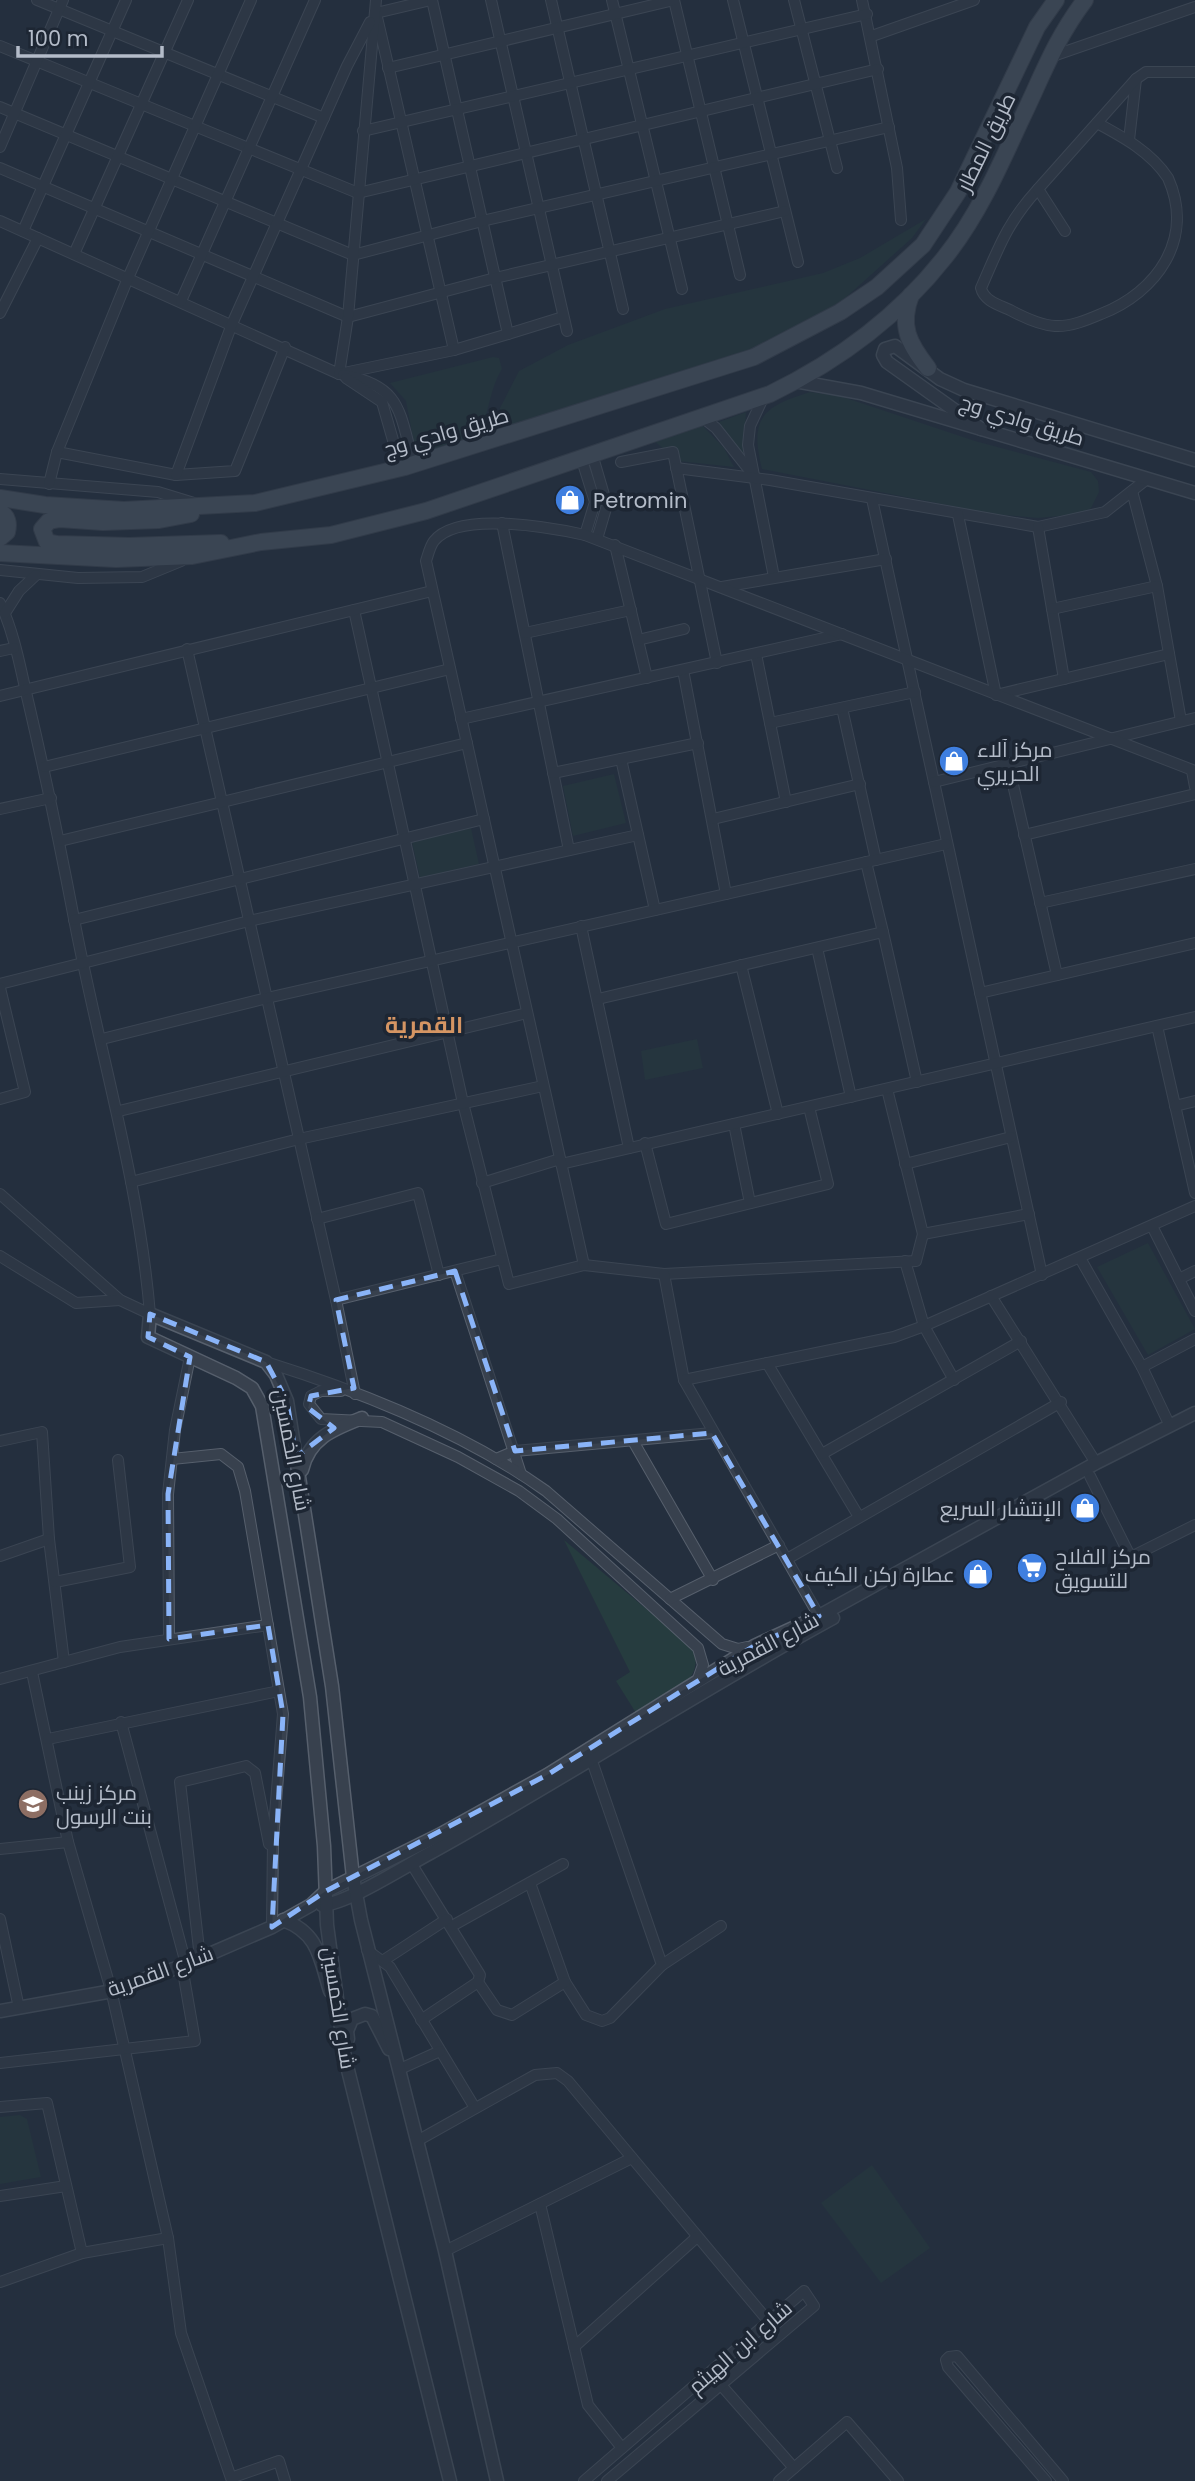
<svg xmlns="http://www.w3.org/2000/svg" width="1195" height="2481" font-family="Poppins,Cairo,sans-serif">
  <style>
    .green { fill: #263c3f }
    .lines { fill: none; stroke-linecap: round; stroke-linejoin: round }
    .minor-casing { stroke: #565f6c; stroke-width: 12 }
    .tertiary-casing { stroke: #565f6c; stroke-width: 15 }
    .primary-casing { stroke: #414a57; stroke-width: 18 }
    .minor { stroke: #38414e; stroke-width: 10 }
    .tertiary { stroke: #38414e; stroke-width: 12 }
    .primary { stroke: #56606e; stroke-width: 16 }
    .marked { fill: none; stroke: #8ab4f8; stroke-width: 5; stroke-dasharray: 14 9; stroke-linejoin: round }
    .labels { text-anchor: middle; dominant-baseline: central; stroke-width: 7; stroke-linejoin: round; paint-order: stroke }
    .street-label { font-size: 21px; fill: #b4bcc9; stroke: #1d2633 }
    .poi-label { font-size: 21px; fill: #b4bcc9; stroke: #1d2633; text-anchor: start }
    .neighbourhood-label { font-size: 23px; font-weight: bold; fill: #d59563; stroke: #1d2633 }
  </style>
  <rect width="100%" height="100%" fill="#242f3e"/>
  <g class="green">
    <path d="M926,219l-14,19 -69,62 -81,47 -266,83 4,-22 19,-37 49,-26 97,-36 158,-36 37,-15z"/>
    <path d="M493,357l6,1 3,11c-14,22 -13,53 -27,70l-53,14 -8,-9 -8,-43 -16,-18z"/>
    <path d="M810,392l30,4 135,45 116,31 7,9 1,11 -8,16 -10,6 -44,4 -44,-4 -231,-45c-13,-52 1,-62 48,-77z"/>
    <path d="M746,412l-3,49 -24,-39z"/>
    <path d="M702,425l22,23 10,19 -56,-6 -25,-21z"/>
    <path d="M614,774l12,49 -53,13 -10,-50z"/>
    <path d="M471,828l8,36 -59,14 -8,-36z"/>
    <path d="M697,1039l6,29 -58,12 -4,-29z"/>
    <path d="M1148,1243l47,86 -47,26 -51,-88z"/>
    <path d="M564,1540l130,109c11,36 -32,50 -58,64l-20,-32 14,-9z"/>
    <path d="M20,2115l7,4 14,58 -41,7v-67z"/>
    <path d="M872,2165l58,83 -49,35 -60,-80z"/>
  </g>
  <g class="lines">
    <g class="minor-casing">
      <g id="minor">
        <path d="M37,0l287,118"/>
        <path d="M431,0l-55,13 78,337"/>
        <path d="M432,0l76,334 55,-17"/>
        <path d="M491,0l76,331"/>
        <path d="M551,0l72,309"/>
        <path d="M612,0l70,289"/>
        <path d="M674,0l66,275"/>
        <path d="M733,0l65,262"/>
        <path d="M794,0l43,168"/>
        <path d="M862,0l35,168 4,52"/>
        <path d="M872,36l102,-36"/>
        <path d="M0,46l358,147 520,-124"/>
        <path d="M1050,57l145,-50"/>
        <path d="M388,68l286,-68"/>
        <path d="M0,107l353,148 129,-34 407,-94"/>
        <path d="M363,131l504,-117"/>
        <path d="M1129,140l7,-61"/>
        <path d="M0,147l63,-147"/>
        <path d="M0,168l348,149 147,-39 290,-67"/>
        <path d="M1038,189c-31,34 -39,58 -57,99 3,13 18,17 29,22 13,7 29,15 45,16 15,1 32,-6 46,-12 56,-22 94,-75 67,-136 -17,-26 -45,-41 -71,-55"/>
        <path d="M0,221l339,153 9,-57 28,-317"/>
        <path d="M23,231l103,-231"/>
        <path d="M1065,231l-27,-42 98,-110 10,-7h49"/>
        <path d="M74,254l114,-254"/>
        <path d="M181,301l134,-301"/>
        <path d="M0,313l38,-75"/>
        <path d="M339,374l115,-24 54,-16"/>
        <path d="M343,375c60,11 56,38 71,89"/>
        <path d="M346,378l36,24 19,66"/>
        <path d="M764,396l-14,30 -2,19 26,132"/>
        <path d="M702,417l14,11 38,48"/>
        <path d="M57,452l119,23 59,-4 50,-124"/>
        <path d="M592,454l15,51 -10,34"/>
        <path d="M581,457l14,45 -10,33"/>
        <path d="M621,462l52,-10 44,211"/>
        <path d="M676,468l94,12 268,47 67,-15 42,-33"/>
        <path d="M176,475l56,-151 115,-258 23,-44"/>
        <path d="M0,479l158,13 36,11"/>
        <path d="M49,484l8,-32 71,-174 123,-278"/>
        <path d="M1132,491l25,95 24,135"/>
        <path d="M872,499l170,776"/>
        <path d="M958,515l38,180 173,-41"/>
        <path d="M502,523l67,327"/>
        <path d="M1038,527l26,152"/>
        <path d="M615,545l32,133"/>
        <path d="M0,570l78,8 64,-1 39,-16"/>
        <path d="M722,587l164,-28"/>
        <path d="M0,603c15,31 21,69 29,102 17,73 32,145 46,219 25,130 64,257 75,390l-30,-14 -120,-106"/>
        <path d="M1052,609l105,-23"/>
        <path d="M354,610l109,493 46,181 75,-19 80,9 252,-13 7,-27 -36,-145"/>
        <path d="M5,613l14,-22 17,-16"/>
        <path d="M525,633l106,-23"/>
        <path d="M638,640l46,-11"/>
        <path d="M187,649l149,651 19,94"/>
        <path d="M0,651l14,-3"/>
        <path d="M756,654l30,148"/>
        <path d="M683,670l43,224"/>
        <path d="M0,696l432,-105"/>
        <path d="M842,708l34,152"/>
        <path d="M461,719l381,-85"/>
        <path d="M770,723l145,-31"/>
        <path d="M621,759l34,151"/>
        <path d="M1008,763l49,212"/>
        <path d="M44,767l406,-98"/>
        <path d="M1192,771l3,16"/>
        <path d="M553,773l145,-30"/>
        <path d="M934,782l261,-64"/>
        <path d="M0,809l51,-11"/>
        <path d="M713,819l147,-35"/>
        <path d="M1024,835l171,-41"/>
        <path d="M60,841l407,-98"/>
        <path d="M866,862l17,70"/>
        <path d="M1040,903l155,-34"/>
        <path d="M74,920l410,-101"/>
        <path d="M581,926l48,222"/>
        <path d="M817,948l34,149"/>
        <path d="M741,965l37,149"/>
        <path d="M0,984l249,-63 389,-86"/>
        <path d="M0,988l25,104 -25,7"/>
        <path d="M980,993l215,-50"/>
        <path d="M598,999l285,-67 34,150"/>
        <path d="M1157,1026l38,167"/>
        <path d="M102,1039l165,-41 679,-154"/>
        <path d="M1175,1106l20,-5"/>
        <path d="M119,1111l408,-98"/>
        <path d="M734,1124l16,79"/>
        <path d="M645,1143l21,81 162,-40 -19,-77"/>
        <path d="M561,1164l634,-147"/>
        <path d="M905,1164l106,-27"/>
        <path d="M131,1182l168,-43 244,-53"/>
        <path d="M482,1183l78,-24"/>
        <path d="M317,1219l101,-26 21,82"/>
        <path d="M1152,1226l43,85"/>
        <path d="M923,1234l106,-20"/>
        <path d="M0,1256l76,47 44,-3"/>
        <path d="M1080,1258l62,109 28,59"/>
        <path d="M905,1261l19,65 30,54"/>
        <path d="M584,1265l-158,-704c2,-6 4,-15 8,-20 24,-31 119,-13 151,-6l610,236"/>
        <path d="M455,1271l66,203"/>
        <path d="M664,1274l20,106 135,236"/>
        <path d="M1179,1279l16,-8"/>
        <path d="M991,1296l105,167"/>
        <path d="M336,1300l166,-41"/>
        <path d="M266,1362c96,30 197,70 280,129l176,153 16,5 9,-2"/>
        <path d="M767,1363l92,154"/>
        <path d="M1142,1367l53,-28"/>
        <path d="M684,1380l210,-43 30,-11 271,-120"/>
        <path d="M341,1391h-20l-10,5 -2,8 12,15 61,3 76,35 61,34 38,28 141,129 5,17 -6,17"/>
        <path d="M0,1441l42,-9 7,107 15,123"/>
        <path d="M633,1441l80,139"/>
        <path d="M822,1454l199,-113"/>
        <path d="M172,1459l49,-5 17,13 7,24 38,223 -10,126 -1,87"/>
        <path d="M496,1459l19,-8 197,-18"/>
        <path d="M1090,1476l39,78 6,1 60,-30"/>
        <path d="M0,1556l49,-17"/>
        <path d="M787,1559l274,-157"/>
        <path d="M55,1582l75,-15 -12,-107"/>
        <path d="M670,1599l109,-54"/>
        <path d="M169,1639l-1,-145 7,-64 15,-73"/>
        <path d="M32,1672l36,170 43,148 57,248 13,95 50,145 48,-17 6,20"/>
        <path d="M0,1679l120,-32 148,-22"/>
        <path d="M121,1722l65,242"/>
        <path d="M48,1739l231,-48"/>
        <path d="M0,1849l68,-7"/>
        <path d="M411,1863l69,112 -2,7 -57,38"/>
        <path d="M530,1883l35,99 21,33 16,6 8,-3 52,-53 -70,-204"/>
        <path d="M0,1919l19,89"/>
        <path d="M452,1926l111,-62"/>
        <path d="M367,1950l23,17 85,141"/>
        <path d="M200,1958l-20,-176 66,-16 9,7 14,71"/>
        <path d="M384,1960l63,-41"/>
        <path d="M662,1965l59,-39"/>
        <path d="M478,1982l19,28 15,5 53,-33"/>
        <path d="M0,2063l195,-22 -13,-75"/>
        <path d="M400,2069l40,-18"/>
        <path d="M0,2107l47,-4 35,150"/>
        <path d="M417,2141l118,-66 22,-2 11,8 201,241"/>
        <path d="M0,2196l66,-10"/>
        <path d="M540,2204l48,201 34,43"/>
        <path d="M445,2251l187,-93"/>
        <path d="M0,2282l82,-29 86,-15"/>
        <path d="M574,2347l123,-110"/>
        <path d="M721,2385l73,83"/>
        <path d="M584,2481l220,-190 10,15 -207,175"/>
        <path d="M779,2481l68,-59 51,59"/>
        <path d="M1046,2481l-98,-114 -2,-7 3,-3 8,-1 106,125"/>
      </g>
    </g>
    <g class="tertiary-casing">
      <g id="tertiary">
        <path d="M795,381l66,12 334,100"/>
        <path d="M981,429l-94,-67 -4,-7 2,-6 10,-3 45,33 24,11 231,70"/>
        <path d="M302,1470c7,-32 32,-41 60,-52"/>
        <path d="M322,1905c25,-1 85,-40 110,-53 135,-75 265,-160 401,-234"/>
        <path d="M283,1920c36,13 37,39 47,71"/>
        <path d="M0,2011l107,-19 75,-26 90,-39 39,-22 15,-14 113,-56 108,-60 207,-129 65,-30 277,-153 99,-50"/>
        <path d="M348,2039l-1,-8 5,-12 13,-5 7,2 17,33"/>
        <path d="M450,2481l-105,-423 -18,-133 -3,-79 -14,-149 -48,-291 -10,-18 -16,-10 -88,-41 2,-23 116,48 10,13 11,26 45,285 21,191 8,43 84,331 52,230"/>
      </g>
    </g>
    <g class="primary-casing">
      <g id="primary">
        <path d="M911,295c-12,31 -2,49 17,73"/>
        <path d="M0,498l45,7 79,5 131,-7 150,-36 349,-110 86,-45 37,-25 46,-42 35,-53 79,-165 19,-27"/>
        <path d="M0,512c8,4 9,12 7,20l-7,6"/>
        <path d="M191,514l-32,6 -56,2 -43,-3 -11,2 -7,8 5,13 10,2 72,2 92,-3"/>
        <path d="M0,553l116,6 76,-3 69,-14 70,-7 95,-24 344,-117c68,-33 128,-77 175,-137 32,-40 54,-89 75,-135 22,-45 34,-81 65,-122"/>
      </g>
    </g>
    <use href="#minor" class="minor"/>
    <use href="#tertiary" class="tertiary"/>
    <use href="#primary" class="primary"/>
  </g>
  <path d="M0 0H1195V2481H0ZM455,1271l60,180 197,-18 107,183 -65,30 -207,129 -221,116 -54,36 11,-213 -15,-89 -99,14 -1,-145 22,-137 -42,-20 2,-23 116,48 21,39 9,56 38,-29 -26,-20 3,-12 43,-8 -18,-88z" fill="#242f3e" fill-opacity=".55" fill-rule="evenodd"/>
  <path class="marked" d="M455,1271l60,180 197,-18 107,183 -65,30 -207,129 -221,116 -54,36 11,-213 -15,-89 -99,14 -1,-145 22,-137 -42,-20 2,-23 116,48 21,39 9,56 38,-29 -26,-20 3,-12 43,-8 -18,-88z"/>
  <defs>
    <g id="shop-disc" transform="scale(1.575)"><circle r="9.5" fill="#3f7fe0" stroke="#1d2633"/><path d="M-5-2.5h2.3a2.7 3.5 0 0 1 5.4 0H5L5.5 6h-11ZM-1.5-2.5h3a1.5 2.3 0 0 0-3 0Z" fill="#fff"/></g>
    <g id="supermarket-disc" transform="scale(1.575)"><circle r="9.5" fill="#3f7fe0" stroke="#1d2633"/><path d="M-6-5.5h2.5l.6 2H6L4.5 2H-2.5L-4.4-4H-6ZM-1.5 3.2a1.3 1.3 0 1 0 .1 0ZM3 3.2a1.3 1.3 0 1 0 .1 0Z" fill="#fff"/></g>
    <g id="school-disc" transform="scale(1.575)"><circle r="9.5" fill="#8d6e63" stroke="#1d2633"/><path d="M0-5L7-2L0 1L-7-2ZM-4 1L0 2.5L4 1V4Q0 6-4 4Z" fill="#fff"/></g>
  </defs>
  <g fill-rule="evenodd">
    <use href="#shop-disc" x="570" y="500"/>
    <use href="#shop-disc" x="954" y="761"/>
    <use href="#shop-disc" x="1085" y="1508"/>
    <use href="#supermarket-disc" x="1032" y="1568"/>
    <use href="#shop-disc" x="978" y="1574"/>
    <use href="#school-disc" x="33" y="1804"/>
  </g>
  <g class="labels">
    <g class="street-label">
      <text transform="translate(986 142) rotate(-64)">طريق المطار</text>
      <text transform="translate(1022 420) rotate(17)">طريق وادي وج</text>
      <text transform="translate(446 432) rotate(-16)">طريق وادي وج</text>
      <text transform="translate(292 1450) rotate(79)">شارع الخمسين</text>
      <text transform="translate(768 1644) rotate(-28)">شارع القمرية</text>
      <text transform="translate(160 1971) rotate(-20)">شارع القمرية</text>
      <text transform="translate(339 2008) rotate(81)">شارع الخمسين</text>
      <text transform="translate(740 2347) rotate(-41)">شارع ابن الهيثم</text>
    </g>
    <g class="poi-label">
      <text x="593" y="500">Petromin</text>
      <text x="977" y="749">مركز آلاء<tspan x="977" dy="24">الحريري</tspan></text>
      <text x="1062" y="1508" text-anchor="end">الإنتشار السريع</text>
      <text x="1055" y="1556">مركز الفلاح<tspan x="1055" dy="24">للتسويق</tspan></text>
      <text x="955" y="1574" text-anchor="end">عطارة ركن الكيف</text>
      <text x="56" y="1792">مركز زينب<tspan x="56" dy="24">بنت الرسول</tspan></text>
    </g>
    <g class="neighbourhood-label">
      <text x="424" y="1025">القمرية</text>
    </g>
  </g>
  <path d="M18 46v10h144v-10" fill="none" stroke="#b4bcc9" stroke-width="3.5"/>
  <text x="28" y="46" font-size="21" fill="#b4bcc9" stroke="#1d2633" stroke-width="5" paint-order="stroke">100 m</text>
</svg>
